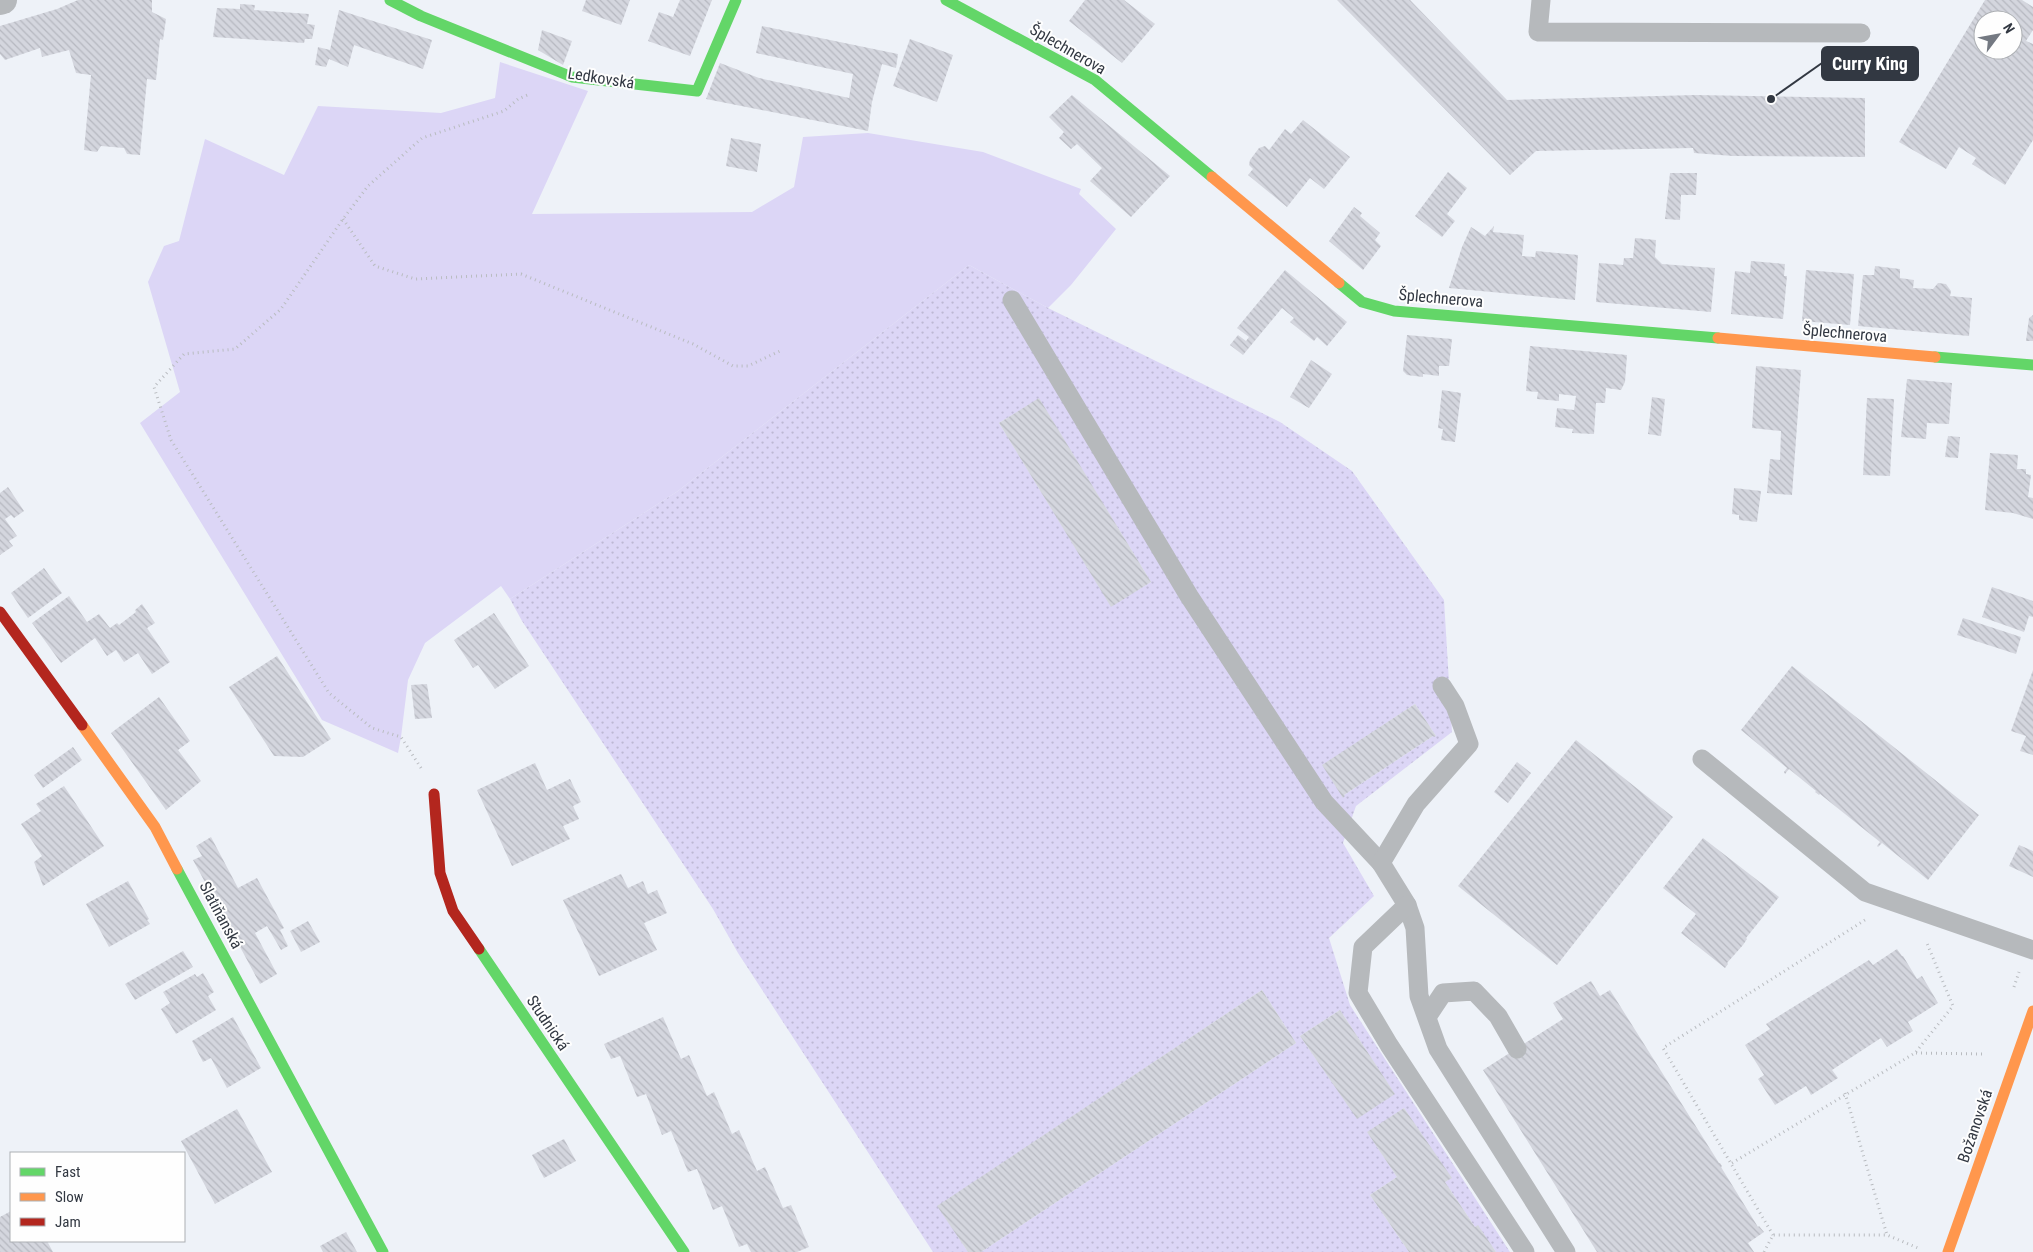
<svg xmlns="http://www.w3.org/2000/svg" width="2033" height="1252" font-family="'Roboto Condensed',sans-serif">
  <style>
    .grass { fill: #dcd6f6 }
    .park { fill: url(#park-dots); fill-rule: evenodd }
    .building { fill: url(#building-back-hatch); fill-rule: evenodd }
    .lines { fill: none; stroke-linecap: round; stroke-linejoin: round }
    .path { stroke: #b9bcc0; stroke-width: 3; stroke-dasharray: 1 4; stroke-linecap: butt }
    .lane { stroke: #b6b9bc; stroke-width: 19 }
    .street { stroke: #b6b9bc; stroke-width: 28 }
    .fast { stroke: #63d668; stroke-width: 11 }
    .slow { stroke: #ff974d; stroke-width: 11 }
    .jam { stroke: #b3261e; stroke-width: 11 }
    .labels { text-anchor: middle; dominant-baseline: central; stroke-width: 4; stroke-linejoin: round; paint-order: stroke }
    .street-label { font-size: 16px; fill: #323842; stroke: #fefefe }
    .leader { fill: none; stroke: #323842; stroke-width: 2 }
    .callout-dot { fill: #323842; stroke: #fefefe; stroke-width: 2 }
    .callout { fill: #323842; stroke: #323842; stroke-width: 2 }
    .callout-label { font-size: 18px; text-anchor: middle; font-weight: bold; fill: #fff }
  </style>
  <defs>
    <pattern id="park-dots" width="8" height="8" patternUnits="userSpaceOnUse" patternTransform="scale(1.25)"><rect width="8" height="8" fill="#dcd6f6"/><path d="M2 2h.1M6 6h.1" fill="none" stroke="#bdb8d4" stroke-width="1.8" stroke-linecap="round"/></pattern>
    <pattern id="building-back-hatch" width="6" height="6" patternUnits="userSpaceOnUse" patternTransform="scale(1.25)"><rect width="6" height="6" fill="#d4d6de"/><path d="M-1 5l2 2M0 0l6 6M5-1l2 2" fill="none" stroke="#b6b8c0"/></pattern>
  </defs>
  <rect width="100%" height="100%" fill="#eef2f8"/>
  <path class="grass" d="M500,62l88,29 -56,123 220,-2 42,-25 9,-50 65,-4 115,19 98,37 -2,5 37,35 -45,56 -23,23 -79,-43 -291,226 -168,108 -9,-13 -76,57 -17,37 -7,57 -3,16 -76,-33 -182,-297 40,-31 -32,-110 16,-36 15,-5 26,-102 79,36 34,-69 123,7 54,-15z"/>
  <path class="park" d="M969,265l79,43 232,114 72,49 92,129 8,132 -96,74 -13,37 31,53 -45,42 21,67 160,247h-14l-18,-26 -3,1 -30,-45 6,-4 -47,-70 -36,25 29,44 -27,18 39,57h-428l315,-209 -34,-53 -324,216 30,46h-35l-195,-299 -25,-44 -191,-288 -12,-22 168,-108zM1039,399l112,183 -40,24 -112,-183zM1415,704l21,32h-3l-89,59 -1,2 -20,-32zM1340,1010l54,83 -37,25 -57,-82z"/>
  <g class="building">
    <path d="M78,0h74v12l14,7 -3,21 -3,-1 -4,41 -9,-1 -7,76 -13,-1 -3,-6 -23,-2 -4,6 -13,-2 7,-75 -15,-2 -7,-23 -27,7 -2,-9 -35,12 -5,-6v-28l57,-17z"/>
    <path d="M586,0h44l-9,25 -39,-14z"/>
    <path d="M680,0h32l-22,56 -42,-15 11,-29 14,5z"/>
    <path d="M1085,0h39l31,24 -33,39 -53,-42z"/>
    <path d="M1337,0h73l97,100 189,-5 169,3v59l-132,-1 -39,-3 -1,-5 -157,3 -26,24z"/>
    <path d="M1985,0h37l11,7v23l-7,11 7,3v96l-28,45 -33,-21 4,-6 -17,-11 -13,22 -47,-27zM1983,20h30v30h-30z"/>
    <path d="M240,4l15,1 -1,5 55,4 -2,10 8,1 -3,14h-7l-1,4 -91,-6 4,-29 23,1z"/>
    <path d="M339,10l93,30 -9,29 -69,-24 -6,22 -19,-8 -3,8 -11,-2 3,-18 12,3z"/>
    <path d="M762,26l136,28 -2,14 -14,-4 -10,38 -4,29 -162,-32 14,-36 39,15 90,20 4,-24 -97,-21z"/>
    <path d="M542,30l30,11 -9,24 -25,-15z"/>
    <path d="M910,39l43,16 -16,47 -44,-16z"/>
    <path d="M1072,95l98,81 -39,41 -41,-36 12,-13 -25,-24 -6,5 -12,-11 5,-6 -15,-15z"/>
    <path d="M1303,120l47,37 -26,32 -14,-11 -23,29 -39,-32 5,-6 -4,-4 1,-5 9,-12 6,-2 4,4 16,-21 6,5z"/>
    <path d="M731,138l30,6 -4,28 -31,-6z"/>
    <path d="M1448,172l19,16 -20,26 8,7 -13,16 -27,-21z"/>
    <path d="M1670,173h27l-1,22h-15l-1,25 -15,-1z"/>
    <path d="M1354,207l8,6 -2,3 20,17 -5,7 6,6 -18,24 -34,-29z"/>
    <path d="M1494,226l-1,6 31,3 -2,21 13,1 1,-6 42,4 -3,45 -126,-12 13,-41 9,-20 14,9z"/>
    <path d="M1635,238l21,2 -1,17 7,7 53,4 -4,44 -115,-10 3,-39 24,2 1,-7h9z"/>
    <path d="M1751,261l34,3 -1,12h3l-4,43 -52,-5 4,-43 15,2z"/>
    <path d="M1875,266l25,3v9l14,2 -1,8 20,1 5,-6 8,1 5,7 -1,5 22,2 -3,38 -111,-10 5,-51h11z"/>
    <path d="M1285,270l62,52 -20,24 -10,-9 -3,4 -24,-19 4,-4 -12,-10 -39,47 -13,-10 8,-10 8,6 3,-4 -12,-9z"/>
    <path d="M1806,270l48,4 -4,51 -48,-4z"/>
    <path d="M2033,315v26h-7l3,-23z"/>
    <path d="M1407,335l45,4 -3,27h-10v10l-16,-2v3l-16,-2 -4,-4z"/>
    <path d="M1530,346l97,9 -2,27 -4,8 -15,-2 -1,15h-9l-2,31 -22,-1 1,-4 -18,-2 2,-19 17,2 2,-14 -17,-2v7l-22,-2 1,-7 -12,-1z"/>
    <path d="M1311,360l21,14 -23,34 -19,-11z"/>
    <path d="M1756,366l45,4 -9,125 -25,-2 3,-34 10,1 1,-29 -29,-3z"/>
    <path d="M1907,379l45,4 -3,41 -22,-1 -1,16 -25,-2z"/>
    <path d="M1442,390l19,3 -6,49 -14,-2 2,-11 -5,-1z"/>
    <path d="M1652,397l13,2 -4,37 -13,-2z"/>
    <path d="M1039,398l112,184 -40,25 -112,-184z"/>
    <path d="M1867,398l27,1 -4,77 -27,-1z"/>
    <path d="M1948,436l12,1 -2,21 -13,-1z"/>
    <path d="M1990,453l28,2 -1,14h9v5l5,1 -3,22 5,1v21l-20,-6 -28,-3z"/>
    <path d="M8,487l16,24 -10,7 -3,-3 -6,4 12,17 -8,5 4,5 -13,9v-62z"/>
    <path d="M1734,488l27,3 -4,31 -18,-2v-5l-7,-1z"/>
    <path d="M44,568l18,25 -34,25 -17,-25z"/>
    <path d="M1992,587l41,14v16l-4,-1 -5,16 -42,-15z"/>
    <path d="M69,596l18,26 12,-8 11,14 7,-5 2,2 17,-13 -1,-2 7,-6 13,19 -8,5 23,34 -18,12 -14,-21 -14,9 -8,-12 -9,6 -12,-18 -34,25 -29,-40z"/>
    <path d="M494,613l35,53 -34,23 -17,-24 -5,3 -19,-28z"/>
    <path d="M1963,618l58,19 -5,17 -59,-19z"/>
    <path d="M277,656l54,83 -28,18 -29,-1 -45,-69z"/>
    <path d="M1792,666l187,149 -51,65 -46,-37 -4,4 -1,-1 3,-4 -60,-48 -1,1 -4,-3 1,-1 -27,-22 -4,5 -1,-2 3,-4 -46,-38z"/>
    <path d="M2033,670v85l-13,-4 6,-15 -15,-5z"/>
    <path d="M427,684l5,34 -17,1 -4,-34z"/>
    <path d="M159,697l31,44 -12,9 23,31 -35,29 -55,-77z"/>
    <path d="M1415,704l21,32 -2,1 -1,-1 -89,59 1,1 -2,2 -21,-33z"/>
    <path d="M1576,740l97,77 -116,148 -99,-79z"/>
    <path d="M73,747l9,13 -39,28 -9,-13z"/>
    <path d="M1517,762l14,11 -23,30 -14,-11z"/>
    <path d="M535,763l12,27 23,-11 11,23 -8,4 6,13 -16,7 7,13 -58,27 -35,-76z"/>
    <path d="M64,786l40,60 -61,40 -9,-24 8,-6 -21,-32 20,-13 -5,-7z"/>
    <path d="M211,837l27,51 19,-10 27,50 -4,2 8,16 -7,4 -14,-24 -12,7 22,41 -17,10 -67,-124 9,-4 -6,-10z"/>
    <path d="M1703,838l76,59 -33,41 1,1 -4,6 -16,18 1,1 -3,4 -44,-35 15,-19 -33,-26z"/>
    <path d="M2019,845l14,6v26l-24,-11z"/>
    <path d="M621,874l7,14 15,-7 5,13 9,-4 10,23 -23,10 13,27 -58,26 -36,-76z"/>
    <path d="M128,881l21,38 -2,1 3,4 -41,23 -23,-43z"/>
    <path d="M308,921l12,21 -19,10 -11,-21z"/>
    <path d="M1897,949l5,7h1l14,23 5,-3 16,27 -30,19 5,9 -26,16 -6,-9 -49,32 6,8 -27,17 -5,-9 -31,19 -17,-26 6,-4 -19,-30 25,-16 -4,-5 103,-64 4,5z"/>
    <path d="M183,951l10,16 -58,33 -10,-16z"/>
    <path d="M203,973l11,19 -6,4 8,14 -40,24 -15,-25 9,-6 -7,-11 32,-18 2,3z"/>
    <path d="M1591,981l9,15 10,-6 109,173h1l2,3 -1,1 37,60 1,-1 5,6 -16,11 6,9h-157l-114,-182 80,-51 -10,-16z"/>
    <path d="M1262,990l34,53 -315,209h-13l-31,-46z"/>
    <path d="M1340,1010l55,84 -38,25 -57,-83z"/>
    <path d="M233,1017l28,51 -34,20 -16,-30 -8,4 -11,-21z"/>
    <path d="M663,1017l18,42 8,-4 18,41 7,-4 18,42 7,-4 18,41 8,-4 18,41 8,-3 18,42 -12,5h-46l-4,-8 -8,3 -17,-41 -9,4 -16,-41 -9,3 -17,-41 -9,4 -16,-41 -9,3 -17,-41 -9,3 -7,-15z"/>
    <path d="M1404,1108l48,70 -7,4 30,45 3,-2 18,27h-87l-39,-57 27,-18 -30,-45z"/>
    <path d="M237,1109l35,63 -57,32 -34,-63z"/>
    <path d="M564,1139l12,22 -32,17 -12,-23z"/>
    <path d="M11,1211v30h36l6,11h-53v-35z"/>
    <path d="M346,1232l11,20h-34l-3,-6z"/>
  </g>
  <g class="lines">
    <g class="path">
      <path d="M343,219l32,47 40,13 106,-5 172,70 40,22h15l32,-15"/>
      <path d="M421,768l-20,-31 -29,-9 -43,-35 -158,-253 -17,-53 30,-33 51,-5 46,-40 62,-90 25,-33 54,-48 82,-27 14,-12 12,-5"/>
      <path d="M2014,987l5,-15"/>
      <path d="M1916,1053l68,1"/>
      <path d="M1845,1093l42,142"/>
      <path d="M1732,1163l183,-110 38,-47 -27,-65"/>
      <path d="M1773,1235l-110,-187 202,-128"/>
      <path d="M1764,1252l9,-17h114l31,13"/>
    </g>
    <g class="lane">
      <path d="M1541,0l-3,32 323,1"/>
      <path d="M1012,300l177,296 135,206 57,61"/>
      <path d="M1442,686l13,20 14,38 -53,60 -35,59 26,42 8,23 4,68 19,53 128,203"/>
      <path d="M1702,759l163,133 168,58"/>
      <path d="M1407,905l-44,42 -5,46 31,52 136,207"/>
      <path d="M1427,1017l16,-24 31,-2 24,25 19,33"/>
    </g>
    <path class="street" d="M0,1l3,-1"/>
    <g class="fast">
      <path d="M390,0l31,16 151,61 125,14 39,-91"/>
      <path d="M946,0l149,80 117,97"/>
      <path d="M1339,283l23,19 32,9 324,27"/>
      <path d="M1935,357l98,8"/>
      <path d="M177,869l206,383"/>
      <path d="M479,949l205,303"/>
    </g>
    <g class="slow">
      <path d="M1212,177l127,106"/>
      <path d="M1718,338l217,19"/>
      <path d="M82,725l73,102 22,42"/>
      <path d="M1948,1252l85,-241"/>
    </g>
    <g class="jam">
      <path d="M0,612l82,113"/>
      <path d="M434,794l6,79 13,38 26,38"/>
    </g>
  </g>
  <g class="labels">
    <g class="street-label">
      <text transform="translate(1068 49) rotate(30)">Šplechnerova</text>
      <text transform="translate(601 78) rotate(9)">Ledkovská</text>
      <text transform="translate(1441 298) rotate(5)">Šplechnerova</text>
      <text transform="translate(1845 333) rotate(5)">Šplechnerova</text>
      <text transform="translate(221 915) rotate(62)">Slatiňanská</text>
      <text transform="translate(548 1023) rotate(56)">Studnická</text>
      <text transform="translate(1975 1126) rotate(-71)">Božanovská</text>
    </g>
  </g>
  <path class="leader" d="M1771 99L1822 63"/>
  <circle class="callout-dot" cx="1771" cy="99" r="5"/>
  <rect class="callout" x="1822" y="47" width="96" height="33" rx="5"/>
  <g class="callout-label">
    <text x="1870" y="70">Curry King</text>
  </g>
  <rect x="10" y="1152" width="175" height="90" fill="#fefefe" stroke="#acafb3"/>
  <rect x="20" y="1168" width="25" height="8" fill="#63d668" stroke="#acafb3"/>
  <text x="55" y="1177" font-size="15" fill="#323842">Fast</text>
  <rect x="20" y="1193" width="25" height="8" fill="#ff974d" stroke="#acafb3"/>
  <text x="55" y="1202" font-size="15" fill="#323842">Slow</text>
  <rect x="20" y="1218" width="25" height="8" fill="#b3261e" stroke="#acafb3"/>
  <text x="55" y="1227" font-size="15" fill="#323842">Jam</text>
  <g transform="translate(1998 35) rotate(58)"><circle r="24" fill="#fefefe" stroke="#acafb3"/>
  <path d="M0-4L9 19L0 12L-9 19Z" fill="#747982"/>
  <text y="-8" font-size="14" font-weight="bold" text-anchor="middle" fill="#323842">N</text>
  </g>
</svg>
